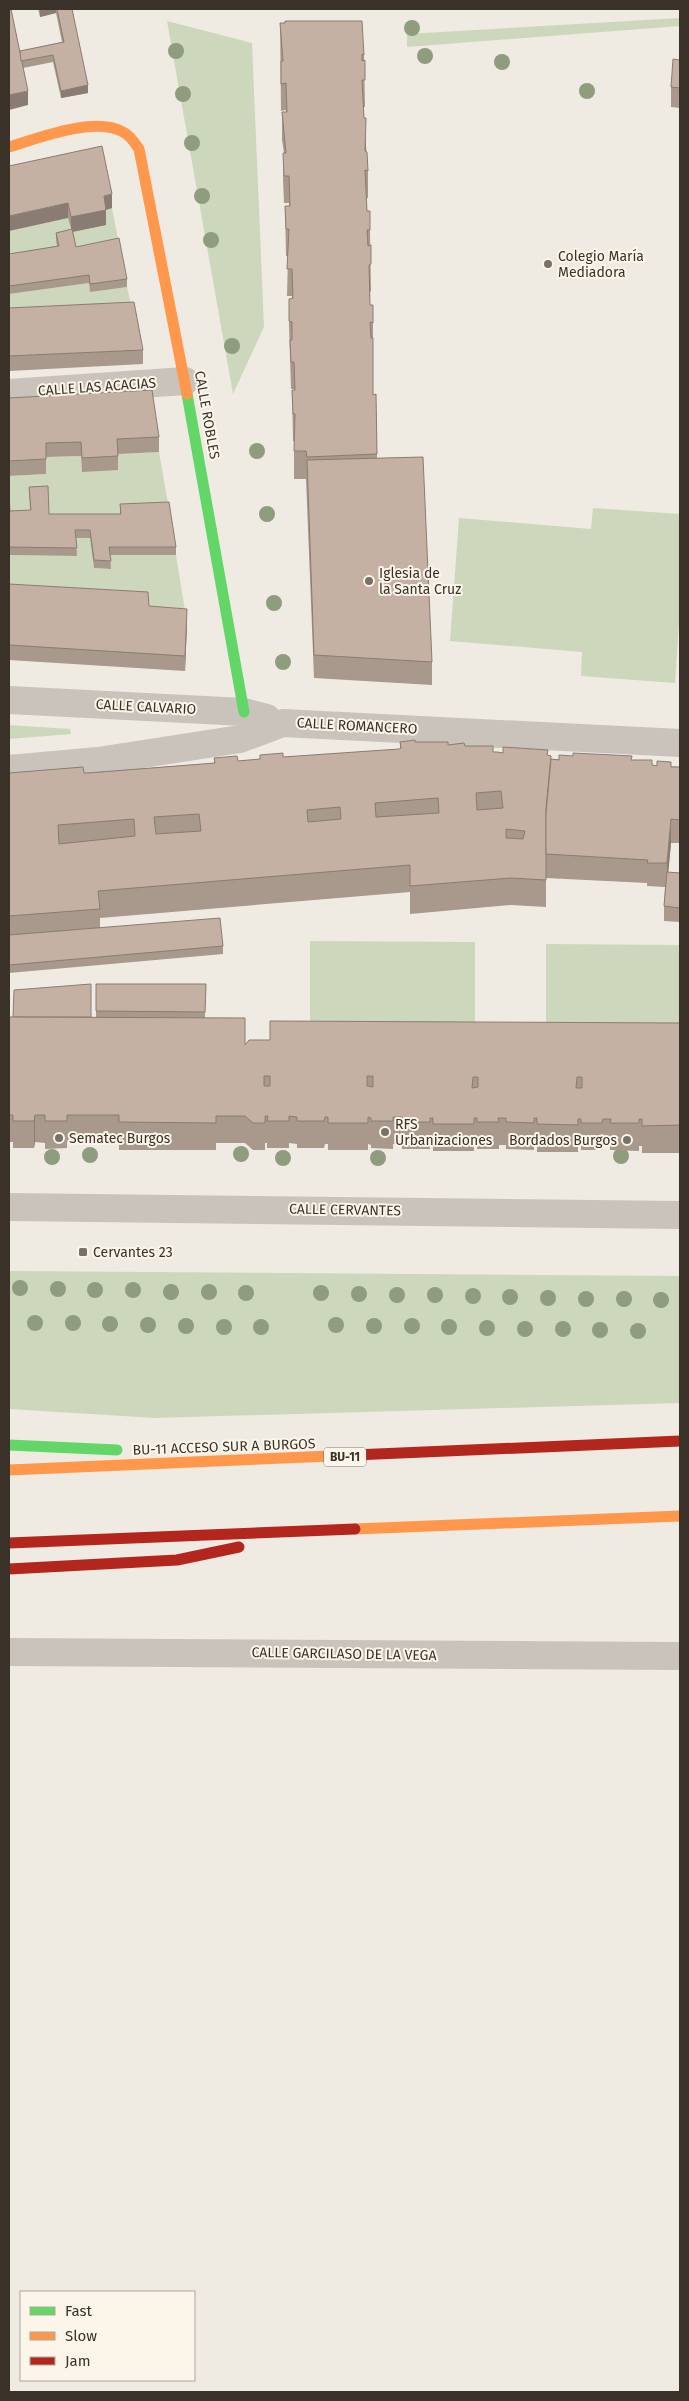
<svg xmlns="http://www.w3.org/2000/svg" width="689" height="2401" font-family="'Fira Sans',sans-serif">
  <style>
    .green { fill: #cdd7bb }
    .lines { fill: none; stroke-linecap: round; stroke-linejoin: round }
    .street { stroke: #c9c3bb; stroke-width: 28 }
    .fast { stroke: #63d668; stroke-width: 11 }
    .slow { stroke: #ff974d; stroke-width: 11 }
    .jam { stroke: #b3261e; stroke-width: 11 }
    .tree { fill: #8f9c7d }
    .wall { fill: #a9988c }
    .shaded-wall { fill: #8a7c72 }
    .building { fill: #c5b1a3; stroke: #8a7c72; fill-rule: evenodd }
    .poi-dot { fill: #797269; stroke: #fcf6ea; stroke-width: 2 }
    .labels { text-anchor: middle; dominant-baseline: central; stroke-width: 4; stroke-linejoin: round; paint-order: stroke }
    .shield { fill: #fcf6ea; stroke: #746c62; stroke-width: 1 }
    .shield-label { font-size: 12px; font-weight: bold; fill: #3a3128 }
    .poi-label { font-size: 14px; fill: #3a3128; stroke: #fcf6ea; text-anchor: start }
    .street-label { font-size: 14px; fill: #3a3128; stroke: #fcf6ea }
  </style>
  <rect width="100%" height="100%" fill="#efebe3"/>
  <g class="green">
    <path d="M680,18v8l-273,21v-13z"/>
    <path d="M167,21l85,22 12,284 -31,67z"/>
    <path d="M112,208l7,37 -110,17v-32l59,-12 3,14 35,-7 -2,-15z"/>
    <path d="M89,283l1,8 37,-4 7,30 -125,6v-29z"/>
    <path d="M159,452l10,57 -48,3v10l-111,-3 -1,-43 37,-2 -1,-17 36,-1 1,16 35,-18z"/>
    <path d="M593,508l87,6v94l-5,75 -94,-7 1,-24 -132,-11 9,-123 132,11z"/>
    <path d="M75,538h15l4,30 16,1 -1,-14h67l11,68 -38,-3 -140,-22v-43l67,1z"/>
    <path d="M9,725l61,4 1,5 -62,5z"/>
    <path d="M310,941l165,1v89l-165,-1z"/>
    <path d="M546,944l134,1v89l-134,-1z"/>
    <path d="M9,1271l671,5v127l-525,15 -146,-9z"/>
  </g>
  <g class="lines">
    <g class="street">
      <path d="M9,393l176,-12"/>
      <path d="M9,700l235,12 23,6"/>
      <path d="M9,769l89,-8 142,-22 43,-16 397,20"/>
      <path d="M9,1207l671,8"/>
      <path d="M9,1652l671,4"/>
    </g>
    <g class="fast">
      <path d="M187,394l57,318"/>
      <path d="M9,1445l108,5"/>
    </g>
    <g class="slow">
      <path d="M9,147c30,-9 85,-31 114,-15 7,3 12,11 16,17l48,245"/>
      <path d="M9,1470l322,-14"/>
      <path d="M355,1529l325,-13"/>
    </g>
    <g class="jam">
      <path d="M331,1456l349,-15"/>
      <path d="M9,1543l346,-14"/>
      <path d="M9,1569l168,-9 62,-13"/>
    </g>
  </g>
  <g class="tree">
    <circle cx="412" cy="28" r="8"/>
    <circle cx="176" cy="51" r="8"/>
    <circle cx="425" cy="56" r="8"/>
    <circle cx="502" cy="62" r="8"/>
    <circle cx="587" cy="91" r="8"/>
    <circle cx="183" cy="94" r="8"/>
    <circle cx="192" cy="143" r="8"/>
    <circle cx="202" cy="196" r="8"/>
    <circle cx="211" cy="240" r="8"/>
    <circle cx="232" cy="346" r="8"/>
    <circle cx="257" cy="451" r="8"/>
    <circle cx="267" cy="514" r="8"/>
    <circle cx="274" cy="603" r="8"/>
    <circle cx="283" cy="662" r="8"/>
    <circle cx="241" cy="1154" r="8"/>
    <circle cx="90" cy="1155" r="8"/>
    <circle cx="621" cy="1156" r="8"/>
    <circle cx="52" cy="1157" r="8"/>
    <circle cx="283" cy="1158" r="8"/>
    <circle cx="378" cy="1158" r="8"/>
    <circle cx="20" cy="1288" r="8"/>
    <circle cx="58" cy="1289" r="8"/>
    <circle cx="95" cy="1290" r="8"/>
    <circle cx="133" cy="1290" r="8"/>
    <circle cx="171" cy="1292" r="8"/>
    <circle cx="209" cy="1292" r="8"/>
    <circle cx="246" cy="1293" r="8"/>
    <circle cx="321" cy="1293" r="8"/>
    <circle cx="359" cy="1294" r="8"/>
    <circle cx="397" cy="1295" r="8"/>
    <circle cx="435" cy="1295" r="8"/>
    <circle cx="473" cy="1296" r="8"/>
    <circle cx="510" cy="1297" r="8"/>
    <circle cx="548" cy="1298" r="8"/>
    <circle cx="586" cy="1299" r="8"/>
    <circle cx="624" cy="1299" r="8"/>
    <circle cx="661" cy="1300" r="8"/>
    <circle cx="35" cy="1323" r="8"/>
    <circle cx="73" cy="1323" r="8"/>
    <circle cx="110" cy="1324" r="8"/>
    <circle cx="148" cy="1325" r="8"/>
    <circle cx="336" cy="1325" r="8"/>
    <circle cx="186" cy="1326" r="8"/>
    <circle cx="374" cy="1326" r="8"/>
    <circle cx="412" cy="1326" r="8"/>
    <circle cx="224" cy="1327" r="8"/>
    <circle cx="261" cy="1327" r="8"/>
    <circle cx="449" cy="1327" r="8"/>
    <circle cx="487" cy="1328" r="8"/>
    <circle cx="525" cy="1329" r="8"/>
    <circle cx="563" cy="1329" r="8"/>
    <circle cx="600" cy="1330" r="8"/>
    <circle cx="638" cy="1331" r="8"/>
  </g>
  <g class="wall">
    <path d="M38,9h34l16,84 -27,5 -8,-36 -30,6 5,37 -8,-54 42,-9 -6,-29 -16,4z"/>
    <path d="M280,23l84,32 1,52h-2l5,64v27h-2l1,13 3,19 1,61 -1,1v13h3v90l3,-1 1,64 55,204v23l-118,-7 -8,-199h-12v-38h-1l-1,-51h2v-1h-3l-2,-63v-27h3v-3h-5l1,-40h-2l-1,-50h4v-3h-5l-1,-23 1,-27 -2,-13v-28h4v-2l-5,1z"/>
    <path d="M680,60v48l-9,-1v-20z"/>
    <path d="M9,166l103,42 -6,2v15l-33,7 3,15 51,32v8l-37,5 -1,-9 -80,11v-40l48,-8 -1,-6v-7l15,-4 -3,-11z"/>
    <path d="M9,308l134,42v14l-134,7z"/>
    <path d="M9,398l150,39v15l-41,2v16l-36,2 -1,-16 -35,1v17l-37,2z"/>
    <path d="M29,487l20,27h71v-10l56,43v8h-66l1,14 -17,-1 -4,-30h-14l1,18 -68,-1v-62l1,18 20,-1z"/>
    <path d="M9,584l140,22 38,17 -2,48 -176,-11z"/>
    <path d="M400,742l65,4 28,6 55,3 3,4 81,1 20,5 28,2v76h-9l-3,29 12,1v49l-16,-1v-15l1,-19 -18,-1v-3l-101,-5v29l-35,-2 -101,9v-22l-310,26v10l123,18v8l-214,19v-200h75l130,-10v-5l24,3 162,-12z"/>
    <path d="M96,984h110l-1,34 40,27 25,-5 410,-17v130h-38v-7h-3v5l-29,-1v-4h-7l-1,4h-21v-4h-3v6h-41v-7h-3v5l-28,-1v-4h-7v4h-22v-4h-3v6h-41v-6h-3v4h-28v-4l-9,-1v5l-22,-1v-3l-3,-1v6h-40v-6h-3l-1,4h-27v-4l-8,-1v5h-22v-5h-2v7h-12l-8,-7h-29v7h-97v-7l-52,-1v6l-22,1v-6l-10,-1 -1,6h-21v-6h-4v-125h87z"/>
  </g>
  <g class="shaded-wall">
    <path d="M40,9h16v4l-16,4z"/>
    <path d="M88,85v8l-27,5v-7z"/>
    <path d="M28,91v14l-19,5v-15z"/>
    <path d="M366,118v27l-1,33v-27z"/>
    <path d="M112,194v14l-8,2v-14z"/>
    <path d="M68,203v15l-59,13v-15z"/>
    <path d="M106,210v15l-35,7v-15z"/>
    <path d="M187,609v14l-2,48v-15z"/>
    <path d="M671,819v24l-4,44v-24z"/>
    <path d="M35,1115v27l-1,6v-27z"/>
  </g>
  <g class="building">
    <path d="M9,9h2l17,82 -19,4z"/>
    <path d="M57,9h15l16,76 -27,6 -8,-36 -32,6 -1,-10 44,-9z"/>
    <path d="M285,21h77l2,34 -2,-1v7l3,-1v20h-3l2,38h2l-1,33 2,1 1,19 -3,-1 2,41h3v19h-3l1,16 3,-1v19l-2,1 1,40h3v18l-3,-1 1,16h2v57l3,-1 1,60 -70,3 -1,-6h-12l1,-37h-2l-1,-24h3l-1,-28h-3l-1,-22h2v-18l-3,-1v-22l4,-1 -1,-29h-5l2,-40h-3l-1,-23h5l-1,-30h-5l-1,-23h3l-4,-41h5l-1,-29 -5,1v-23h2l-3,-38h5z"/>
    <path d="M673,59l7,1v28l-9,-1z"/>
    <path d="M102,146l10,48 -8,2 2,14 -35,7 -3,-14 -59,13v-50z"/>
    <path d="M72,229l4,18 43,-9 8,41 -37,5 -1,-9 -80,11v-32l50,-8 -3,-13z"/>
    <path d="M134,302l9,48 -134,6v-48z"/>
    <path d="M152,390l7,47 -42,2 1,17 -36,2 -1,-16 -35,1v16l-37,2v-63z"/>
    <path d="M423,457l9,205 -118,-7 -7,-195z"/>
    <path d="M48,486l1,28h72l-1,-10 49,-2 7,45h-67l2,14 -17,-1 -4,-30h-15l2,18 -68,-1v-54l1,18 21,-1 -2,-23z"/>
    <path d="M9,584l139,8 1,14 38,3 -2,47 -176,-11z"/>
    <path d="M415,740v2h33v3l16,-2 1,3h28v6h4l6,1v-6l45,3 -1,5 4,1 -5,53v71l-35,-2 -101,8v-21l-312,26 2,18 -91,7v-143l74,-6 1,6h4l127,-10 -1,-5 23,-2 1,5 22,-2v-4l23,-2v4l116,-8 2,-1 -1,-6zM501,791l2,17 -26,2 -1,-17zM438,798l1,15 -63,4 -1,-14zM340,807l1,12 -33,3 -1,-12zM199,814l2,17 -45,3 -2,-17zM134,819l1,17 -76,8 -1,-19zM506,829l19,2 -2,8 -17,-1z"/>
    <path d="M573,753l59,3 -1,4h21v5l5,1v-5l14,1v5h9v53l-9,-1 -4,44h-20l1,-3 -102,-6v-41l5,-54 8,1v-5l14,1z"/>
    <path d="M667,872l13,1v35l-16,-2z"/>
    <path d="M220,918l3,28 -214,19v-30z"/>
    <path d="M91,984v33h-78l1,-27z"/>
    <path d="M96,984h110l-1,28 -109,-1z"/>
    <path d="M9,1017l236,1v27l4,-5h21v-19l410,2v102l-38,1v-7h-3v4h-29l1,-4h-8l-1,4h-21v-4h-3v6l-41,-1v-6h-3v5l-28,-1v-4h-8l1,4h-22v-4h-3v6h-41v-6h-3v4h-28v-5h-9v4h-22v-3l-3,-1v6h-40v-6h-3l-1,4h-27v-4l-8,-1v5h-22l1,-5h-3v7h-12l-8,-7h-29v7l-97,-1v-7h-52v6h-22v-6h-10l-1,6h-21v-6h-4zM264,1076h6v10h-6zM367,1076h6v11l-6,-1zM473,1077h5v10l-6,1zM577,1077h5v11h-6z"/>
  </g>
  <g class="poi-dot">
    <circle cx="548" cy="264" r="5"/>
    <circle cx="369" cy="581" r="5"/>
    <circle cx="385" cy="1132" r="5"/>
    <circle cx="59" cy="1138" r="5"/>
    <circle cx="627" cy="1140" r="5"/>
    <rect x="78" y="1247" width="10" height="10" rx="2.5"/>
  </g>
  <g class="labels">
    <rect class="shield" x="324" y="1447.5" width="42" height="19" rx="4"/>
    <g class="shield-label">
      <text x="345" y="1457">BU-11</text>
    </g>
    <g class="poi-label">
      <text x="558" y="256">Colegio María<tspan x="558" dy="16">Mediadora</tspan></text>
      <text x="379" y="573">Iglesia de<tspan x="379" dy="16">la Santa Cruz</tspan></text>
      <text x="395" y="1124">RFS<tspan x="395" dy="16">Urbanizaciones</tspan></text>
      <text x="69" y="1138">Sematec Burgos</text>
      <text x="617" y="1140" text-anchor="end">Bordados Burgos</text>
      <text x="93" y="1252">Cervantes 23</text>
    </g>
    <g class="street-label">
      <text transform="translate(97 387) rotate(-4)">CALLE LAS ACACIAS</text>
      <text transform="translate(207 415) rotate(80)">CALLE ROBLES</text>
      <text transform="translate(146 707) rotate(3)">CALLE CALVARIO</text>
      <text transform="translate(357 726) rotate(3)">CALLE ROMANCERO</text>
      <text transform="translate(345 1210) rotate(1)">CALLE CERVANTES</text>
      <text transform="translate(224 1447) rotate(-2)">BU-11 ACCESO SUR A BURGOS</text>
      <text transform="translate(344 1654) rotate(1)">CALLE GARCILASO DE LA VEGA</text>
    </g>
  </g>
  <rect width="689" height="2401" fill="none" stroke="#3a3128" stroke-width="20"/>
  <rect x="20" y="2291" width="175" height="90" fill="#fcf6ea" stroke="#aea79c"/>
  <rect x="30" y="2307" width="25" height="8" fill="#63d668" stroke="#aea79c"/>
  <text x="65" y="2316" font-size="15" fill="#3a3128">Fast</text>
  <rect x="30" y="2332" width="25" height="8" fill="#ff974d" stroke="#aea79c"/>
  <text x="65" y="2341" font-size="15" fill="#3a3128">Slow</text>
  <rect x="30" y="2357" width="25" height="8" fill="#b3261e" stroke="#aea79c"/>
  <text x="65" y="2366" font-size="15" fill="#3a3128">Jam</text>
</svg>
